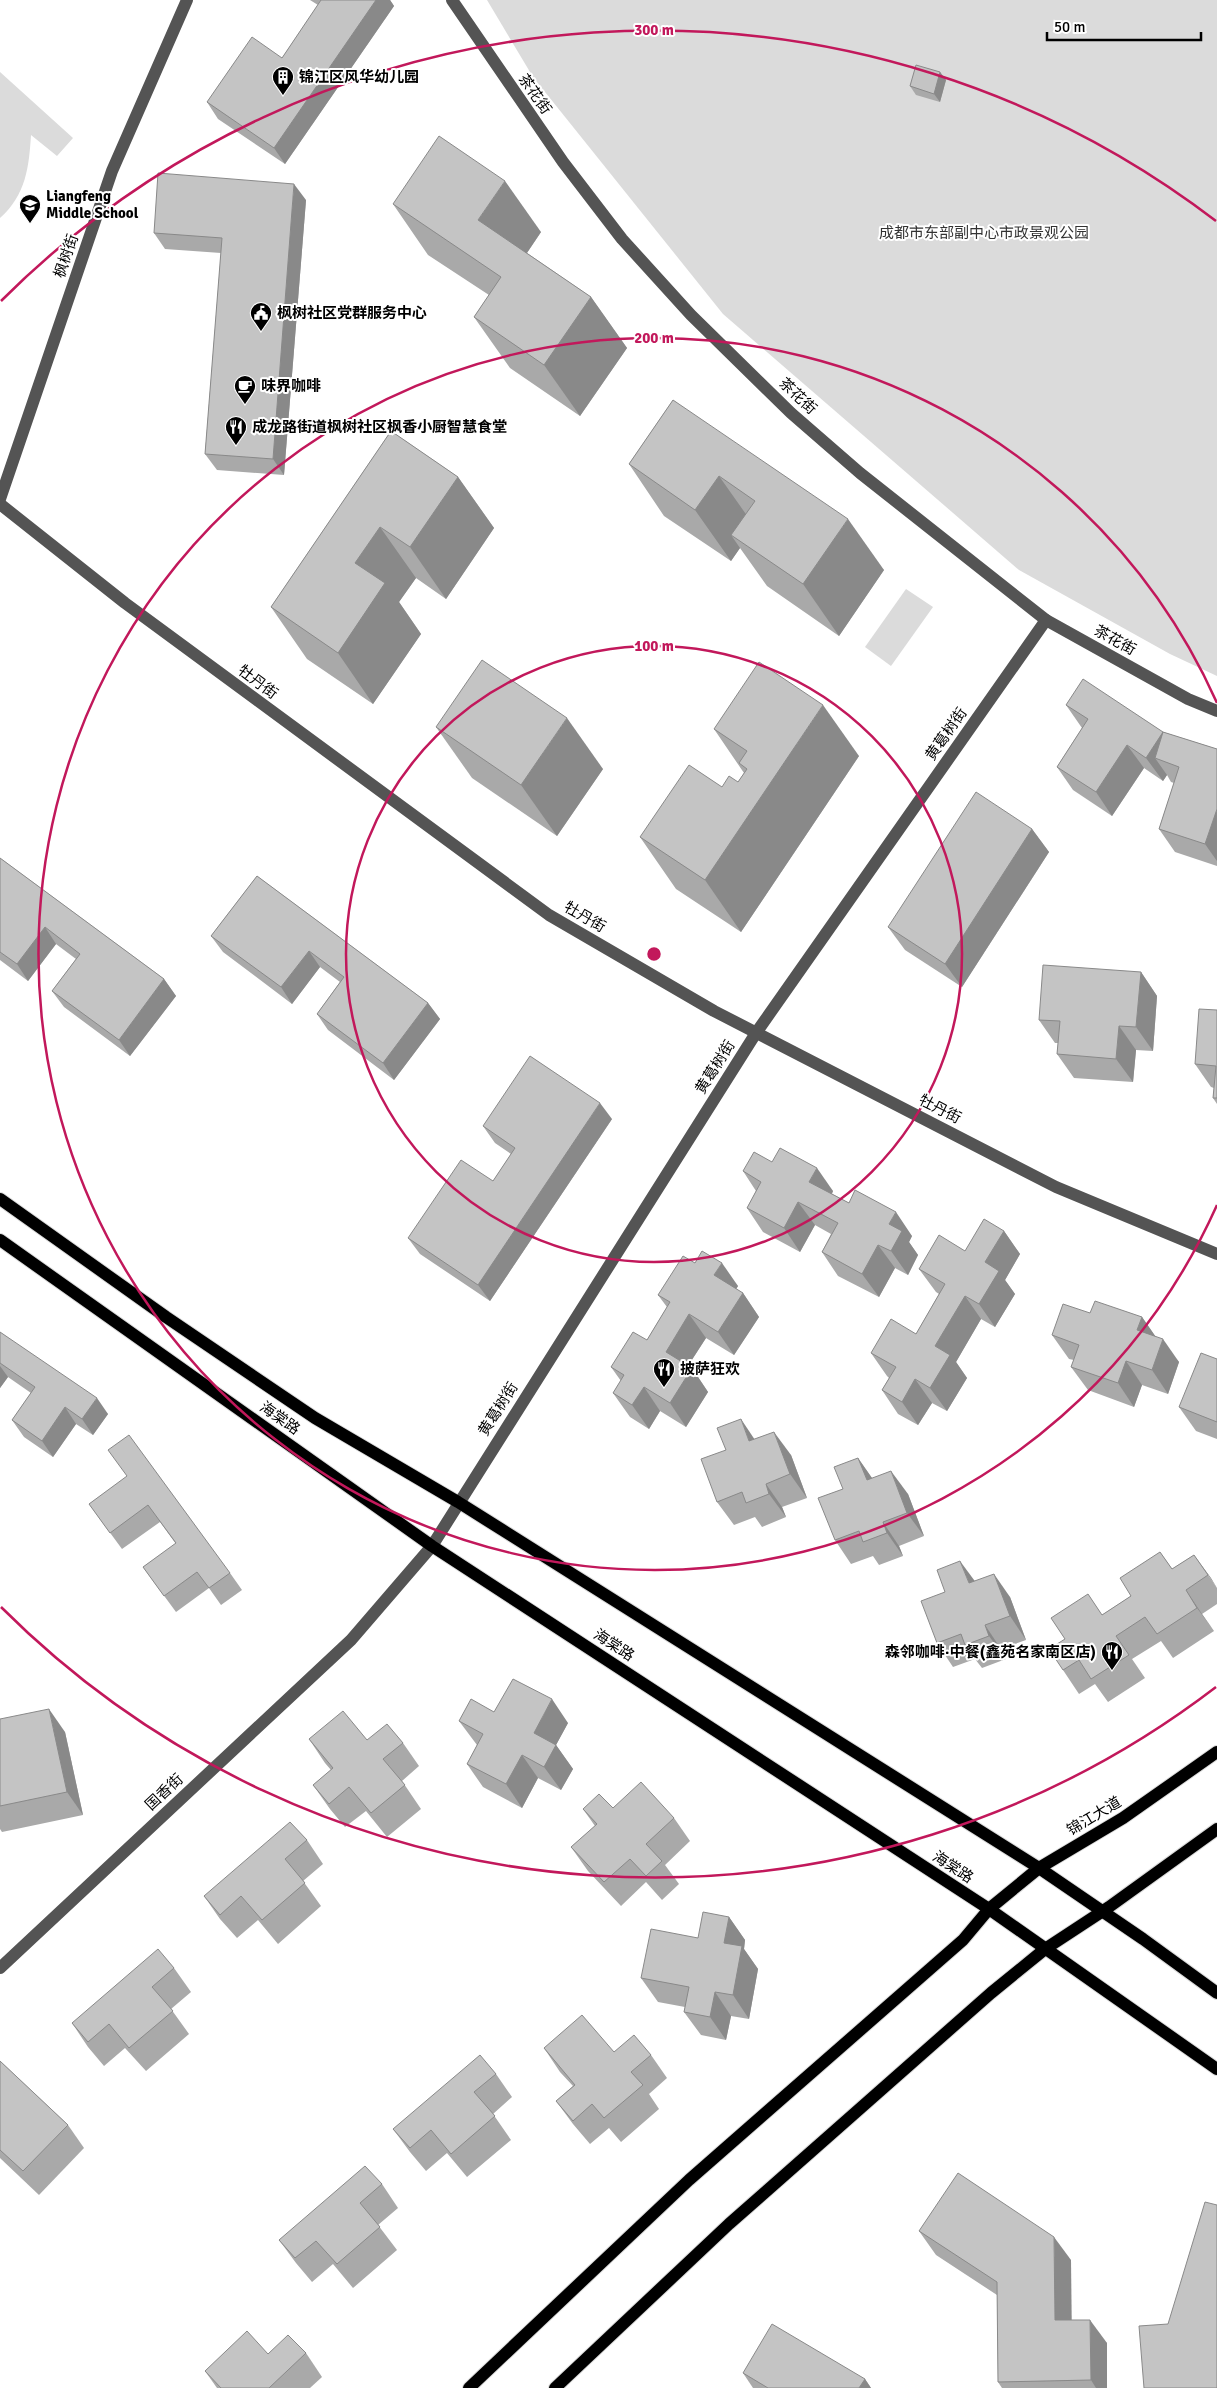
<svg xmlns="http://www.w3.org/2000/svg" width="1217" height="2388" font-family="Signika,'Noto Sans SC',sans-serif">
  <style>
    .green { fill: #dbdbdb }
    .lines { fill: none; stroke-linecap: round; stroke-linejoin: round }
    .major-casing { stroke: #dbdbdb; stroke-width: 14 }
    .minor { stroke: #545454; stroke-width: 12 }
    .major { stroke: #000; stroke-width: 12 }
    .wall { fill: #a9a9a9 }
    .shaded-wall { fill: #898989 }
    .building { fill: #c4c4c4; stroke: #898989 }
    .ring { fill: none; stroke: #c2185b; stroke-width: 2.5 }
    .labels { text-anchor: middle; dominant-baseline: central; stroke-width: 4; stroke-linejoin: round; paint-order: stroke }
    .poi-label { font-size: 15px; font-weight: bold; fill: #000; stroke: #fff; text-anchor: start }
    .street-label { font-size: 15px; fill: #000; stroke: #fff }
    .park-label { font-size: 15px; fill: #323232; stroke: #fff }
    .centre { fill: #c2185b; stroke: #fff; stroke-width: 2.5 }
    .ring-label { font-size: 15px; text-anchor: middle; font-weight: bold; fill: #c2185b; stroke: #fff; stroke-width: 4; stroke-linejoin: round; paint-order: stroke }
  </style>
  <rect width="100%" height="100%" fill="#fff"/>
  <g class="green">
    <path d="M487,0h730v676l-47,-22 -151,-84 -296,-256 -190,-237z"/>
    <path d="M0,72l73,66 -16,18 -26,-21c-2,32 -5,60 -31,83z"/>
    <path d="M906,589l27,18 -42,59 -26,-19z"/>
  </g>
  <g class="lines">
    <g class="major-casing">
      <g id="major">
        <path d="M0,1199l166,118 149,101 143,84 581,366 104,71 74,54"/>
        <path d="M0,1240l432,306 557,363 228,160"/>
        <path d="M469,2388l220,-208 274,-240 26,-31 50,-41 84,-50 94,-66"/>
        <path d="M555,2388l174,-164 262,-231 54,-44 64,-42 108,-78"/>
      </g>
    </g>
    <g class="minor">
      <path d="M452,0l111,162 59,77 69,76 100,98 69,60 186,147 142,79 29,12"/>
      <path d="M0,499l112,-328 75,-171"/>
      <path d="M0,504l125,99 424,312 165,96 342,176 161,67"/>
      <path d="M0,1968l351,-328 81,-94 324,-513 290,-413"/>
    </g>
    <use href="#major" class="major"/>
  </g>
  <g class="wall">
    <path d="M310,0h80l4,6 -109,158 -67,-45 -11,-17 75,-44 36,-53z"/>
    <path d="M940,72l6,8 -6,22 -24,-7 -6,-9z"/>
    <path d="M306,200l-22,275 -67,-5 -12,-16 16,-201 -56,-4 -11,-16z"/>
    <path d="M393,204l148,28 -14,21 64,44 36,51 -47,68 -70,-48 -36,-51 15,-22 -61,-40z"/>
    <path d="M673,400l211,170 -45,66 -72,-50 -27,-38 -9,13 -67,-45 -35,-52z"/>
    <path d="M391,431l67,46 36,51 -48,71 -30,-21 -17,24 22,32 -48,70 -66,-45 -36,-52z"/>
    <path d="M1066,705l97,27 54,17v117l-42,-14 -16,-23 15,-46 -3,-1 -4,-7 -4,6 -19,-13 -32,48 -39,-26 -16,-23 25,-39z"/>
    <path d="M436,727l167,42 -46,67 -85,-58z"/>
    <path d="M714,729l145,27 -118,176 -65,-43 -36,-52 82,-50 16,-5 6,-9z"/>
    <path d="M1032,829l17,23 -87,135 -57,-37 -17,-23z"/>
    <path d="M0,858l164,121 12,17 -46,60 -66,-49 -12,-16 24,-32 -20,-15 -28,37 -28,-21z"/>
    <path d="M257,876l171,127 12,16 -46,61 -66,-50 -11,-16 23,-32 -20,-15 -28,37 -69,-52 -12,-16z"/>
    <path d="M1141,972l16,24 -4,55 -17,-1 -3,32 -59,-4 -17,-24 1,-11h-3l-16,-23z"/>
    <path d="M1217,1010v94l-4,-6 1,-10 -3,-1 -16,-23z"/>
    <path d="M612,1119l-122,182 -70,-47 -12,-16 85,-57 18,-27 -16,-11 -12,-17z"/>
    <path d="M772,1162l61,29 -1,3 80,42 -3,6 9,13 -10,20 -13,-7 -16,29 -41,-21 -16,-24 9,-18 -16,-9 -15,27 -37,-20 -16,-24 9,-17 -13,-20z"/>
    <path d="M1004,1231l16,23 -15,26 10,14 -20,33 -14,-8 -25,43 11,16 -20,33 -15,-8 -14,22 -20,-11 -16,-24 7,-12 -2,-2 -16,-23 45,-19 23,-40 -3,-2 -17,-23 46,-18z"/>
    <path d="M695,1263l43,23 -2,3 7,4 16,24 -25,38 -28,-17 -18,28 4,2 16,24 -22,35 -26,-16 -11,18 -19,-12 -17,-24 8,-12 -10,-14 36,-27 20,-33 -9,-12z"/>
    <path d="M1090,1313l52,4 13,19 24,26 -11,32 -26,-9 -8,22 -46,-17 -17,-23 3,-7 -5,-1 -17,-24z"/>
    <path d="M0,1332l108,82 -15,21 -17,-11 -23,33 -29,-20 -12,-17 19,-27 -23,-16 -8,11z"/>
    <path d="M1217,1359v80l-21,-8 -17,-24z"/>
    <path d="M755,1439l36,16 16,43 -25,9 4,10 -24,10 -7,-10 -21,8 -17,-23z"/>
    <path d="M858,1458l14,20 36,16 16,42 -25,10 4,10 -24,9 -6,-9 -22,8 -16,-24 8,-51z"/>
    <path d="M127,1477l103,96 12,17 -21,15 -12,-17 -33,24 -33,-45 33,-23 -16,-22 -38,27 -33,-45z"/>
    <path d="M1160,1552l12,17 22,-14 23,33v16l-15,10 12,17 -41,27 -12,-17 -29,18 13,19 -37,24 -13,-18 -16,10 -16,-24 2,-31 66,-43z"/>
    <path d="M975,1581l35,16 16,43 -25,9 5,10 -24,9 -7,-9 -22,8 -16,-24z"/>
    <path d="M494,1712l74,11 -12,22 17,24 -12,21 -23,-12 -16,30 -39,-21 -16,-23 10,-19 -18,-24z"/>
    <path d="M0,1719l65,13 18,83 -81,17 -2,-3z"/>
    <path d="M309,1739l58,1 36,3 16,23 -17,15 19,28 -34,28 -21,-26 -21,16 -15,-18 -17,-24 18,-15 -6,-7z"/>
    <path d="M613,1808l61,10 16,23 -25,24 14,19 -17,16 -16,-18 -25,24 -33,-35 -17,-24 24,-21 -12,-17z"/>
    <path d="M307,1840l16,24 -20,17 18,25 -43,38 -20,-24 -21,18 -17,-19 -16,-23z"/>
    <path d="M729,1917l16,23 -1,9 14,20 -9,50 -18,-3 -5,24 -25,-5 -17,-23 1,-5 -27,-5 -17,-24z"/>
    <path d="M174,1968l17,24 -20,17 18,25 -43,37 -21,-23 -21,18 -16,-19 -16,-24z"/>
    <path d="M544,2048l107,7 16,23 -18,16 10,15 -38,33 -12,-14 -19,16 -17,-20 -17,-23 17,-15 -13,-14z"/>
    <path d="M0,2061l68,64 16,23 -45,47 -39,-37z"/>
    <path d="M496,2074l16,23 -19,17 18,26 -44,37 -20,-24 -21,18 -16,-19 -17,-23z"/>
    <path d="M382,2184l16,24 -20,17 19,25 -44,38 -20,-24 -21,18 -16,-19 -17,-23z"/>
    <path d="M919,2231l152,29v60l36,23v45h-105l-4,-6 -1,-87 -61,-40z"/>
    <path d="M306,2353l16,24 -12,11h-93l-12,-17 63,-17z"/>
    <path d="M743,2373l122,6 6,9h-118z"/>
  </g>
  <g class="shaded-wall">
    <path d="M376,0h14l4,6 -109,158 -11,-16z"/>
    <path d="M940,72l6,8 -6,22 -6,-8z"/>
    <path d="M505,181l36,51 -27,40 -36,-52z"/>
    <path d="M294,184l12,16 -22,275 -11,-16z"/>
    <path d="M591,297l36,51 -47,68 -36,-51z"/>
    <path d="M719,476l36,51 -24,8 9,13 -9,13 -36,-51z"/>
    <path d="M458,477l36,51 -48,71 -36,-52z"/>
    <path d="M848,519l36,51 -45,66 -36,-52z"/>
    <path d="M380,527l36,51 -17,24 22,32 -48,70 -35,-51 17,-90z"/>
    <path d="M823,705l36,51 -118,176 -36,-52z"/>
    <path d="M567,718l36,51 -46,67 -36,-51z"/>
    <path d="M1163,732l-8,26 12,17 -4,6 -17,-23z"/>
    <path d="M1127,745l17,23 -32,48 -16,-24z"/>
    <path d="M1217,809v52l-12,-17z"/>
    <path d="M1032,829l17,23 -87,135 -17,-23z"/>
    <path d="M45,927l11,17 -28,37 -11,-17z"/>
    <path d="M309,951l11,16 -28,37 -11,-17z"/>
    <path d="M1141,972l16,24 -4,55 -17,-24z"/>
    <path d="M164,979l12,17 -46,60 -11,-16z"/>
    <path d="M428,1003l12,16 -46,61 -11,-17z"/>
    <path d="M1119,1026l17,24 -3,32 -17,-23z"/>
    <path d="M600,1103l12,16 -122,182 -12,-16z"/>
    <path d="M817,1168l16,23 -7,14 -17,-23z"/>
    <path d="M798,1202l17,23 -15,27 -16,-24z"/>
    <path d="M896,1212l16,24 -3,6 9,13 -10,20 -17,-24 -2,-27z"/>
    <path d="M1004,1231l16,23 -15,26 10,14 -20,33 -16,-23 6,-42z"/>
    <path d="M878,1245l17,23 -16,29 -17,-23z"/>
    <path d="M722,1263l16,23 -8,13 -16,-24z"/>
    <path d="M743,1293l16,24 -25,38 -16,-23z"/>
    <path d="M965,1296l16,23 -25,43 11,16 -20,33 -17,-23 5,-42z"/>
    <path d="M689,1314l17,24 -24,37 -16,-23z"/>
    <path d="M1142,1317l16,23 -21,-10z"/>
    <path d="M1163,1339l16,23 -11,32 -16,-24z"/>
    <path d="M1126,1361l16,24 -8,22 -16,-24z"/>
    <path d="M0,1366l8,11 -8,11z"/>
    <path d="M692,1368l16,24 -22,35 -16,-24z"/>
    <path d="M915,1379l17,24 -14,22 -16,-23z"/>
    <path d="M644,1387l16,24 -11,18 -17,-24z"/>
    <path d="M97,1398l11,16 -15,21 -11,-16z"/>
    <path d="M65,1407l11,17 -23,33 -11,-16z"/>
    <path d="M741,1419l16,24 -8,-2z"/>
    <path d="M774,1432l17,23 16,43 -17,-24z"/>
    <path d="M858,1458l16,23 -7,-1z"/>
    <path d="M891,1471l17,23 16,42 -17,-23z"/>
    <path d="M766,1484l16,23 4,10 -17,-23z"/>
    <path d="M883,1522l16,24 4,10 -16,-23z"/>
    <path d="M1194,1555l17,23 6,10 -9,-13z"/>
    <path d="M960,1561l17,23 -8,-1z"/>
    <path d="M994,1574l16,23 16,43 -16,-24z"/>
    <path d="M1186,1590l16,24 12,17 -17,-23z"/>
    <path d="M985,1625l16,24 5,10 -17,-23z"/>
    <path d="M552,1699l16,24 -12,22 17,24 -12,21 -17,-23 -10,-34z"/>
    <path d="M49,1709l16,23 18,83 -16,-23z"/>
    <path d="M522,1755l16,23 -16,30 -16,-24z"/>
    <path d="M729,1917l16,23 -1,9 14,20 -9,50 -16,-24 -9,-52z"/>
    <path d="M715,1992l16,24 -5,24 -16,-23z"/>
    <path d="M1054,2237l17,23 1,84 -17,-24z"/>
    <path d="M1090,2320l17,23v45h-11l-5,-8z"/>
    <path d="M865,2379l6,9h-12z"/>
  </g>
  <g class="building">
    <path d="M321,0h55l-102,148 -67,-46 45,-65 30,21z"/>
    <path d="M916,65l24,7 -6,22 -24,-8z"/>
    <path d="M439,136l66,45 -27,39 113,77 -47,68 -70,-48 27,-40 -108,-73z"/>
    <path d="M158,173l136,11 -21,275 -68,-5 17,-216 -68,-5z"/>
    <path d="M673,400l175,119 -45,65 -72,-49 24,-34 -36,-25 -24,34 -66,-46z"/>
    <path d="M391,431l67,46 -48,70 -30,-20 -25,36 30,20 -47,70 -67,-46z"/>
    <path d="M482,660l85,58 -46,67 -85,-58z"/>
    <path d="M759,662l64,43 -118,175 -65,-43 49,-72 33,22 7,-11 9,6 9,-13 -8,-6 8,-12 -33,-22z"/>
    <path d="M1083,679l80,53 54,17v60l-12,35 -46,-15 20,-62 -24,-9 8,-26 -17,26 -19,-13 -31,47 -39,-25 31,-48 -22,-14z"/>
    <path d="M976,792l56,37 -87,135 -57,-37z"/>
    <path d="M0,858l164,121 -45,61 -67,-49 28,-37 -35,-27 -28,37 -17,-12z"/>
    <path d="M257,876l171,127 -45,60 -66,-49 27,-37 -35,-26 -28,36 -70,-51z"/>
    <path d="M1043,965l98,7 -5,55 -17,-1 -3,33 -59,-5 3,-33 -21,-1z"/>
    <path d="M1199,1009l18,1v88h-4l3,-32 -21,-2z"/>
    <path d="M530,1056l70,47 -122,182 -70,-47 53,-78 32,21 22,-33 -32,-22z"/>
    <path d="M780,1148l37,20 -8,14 40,21 6,-13 41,22 -7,12 13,7 -11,20 -13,-6 -16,29 -40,-22 16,-29 -40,-21 -14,26 -37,-20 14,-26 -18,-11 11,-19 18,10z"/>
    <path d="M984,1219l20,12 -19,31 14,9 -20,33 -14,-8 -30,50 15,9 -20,33 -15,-9 -13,23 -20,-12 14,-23 -25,-14 20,-34 25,15 29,-50 -26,-15 20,-34 26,16z"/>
    <path d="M702,1251l20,12 -8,12 29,18 -25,39 -29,-18 -23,38 26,16 -22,35 -26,-16 -12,18 -19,-12 11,-18 -13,-8 22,-35 14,8 23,-38 -12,-7 25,-39 12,7z"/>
    <path d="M1095,1301l47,16 -5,13 26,9 -11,31 -26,-9 -8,22 -47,-16 8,-22 -27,-10 11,-31 27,9z"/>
    <path d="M0,1332l97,66 -15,21 -17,-12 -23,34 -30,-21 23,-33 -35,-24z"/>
    <path d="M1201,1353l16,6v63l-38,-15z"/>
    <path d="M741,1419l8,22 25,-9 16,42 -24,10 3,10 -23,9 -4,-11 -25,10 -16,-43 25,-9 -9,-22z"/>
    <path d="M129,1435l101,138 -21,15 -12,-16 -33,24 -21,-29 33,-24 -28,-38 -38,28 -21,-29 38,-28 -19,-26z"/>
    <path d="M858,1458l9,22 24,-9 16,42 -24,9 4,11 -24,9 -4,-11 -24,9 -17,-42 25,-9 -9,-22z"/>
    <path d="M1160,1552l12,17 22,-14 14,20 -22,15 11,18 -40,26 -12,-17 -29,19 13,19 -38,24 -12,-19 -16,10 -14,-21 16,-10 -14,-21 37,-24 14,21 29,-19 -11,-18z"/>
    <path d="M960,1561l9,22 25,-9 16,42 -25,9 4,11 -24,9 -4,-11 -24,9 -16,-42 24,-9 -8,-22z"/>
    <path d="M513,1679l39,20 -18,34 22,12 -12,22 -22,-12 -16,29 -39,-20 16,-30 -24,-13 12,-22 23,13z"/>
    <path d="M49,1709l18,83 -67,14v-87z"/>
    <path d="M343,1711l24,29 20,-16 16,19 -20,16 22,26 -34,28 -22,-26 -20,17 -16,-19 20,-17 -24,-29z"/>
    <path d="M641,1782l33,36 -28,26 16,17 -16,15 -16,-17 -26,23 -33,-35 26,-23 -14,-15 16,-15 14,14z"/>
    <path d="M290,1822l17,18 -22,19 20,24 -43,37 -21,-24 -21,19 -16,-19z"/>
    <path d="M703,1912l26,5 -5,26 18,3 -9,49 -18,-3 -5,25 -26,-5 5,-25 -48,-9 10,-49 47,9z"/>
    <path d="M158,1949l16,19 -22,19 21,24 -44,37 -20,-24 -21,18 -16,-19z"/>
    <path d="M582,2015l32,37 20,-17 17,20 -20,17 12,13 -39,33 -12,-14 -19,17 -17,-20 19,-16 -31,-37z"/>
    <path d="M480,2055l16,19 -22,18 21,24 -44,38 -20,-24 -21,18 -17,-19z"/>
    <path d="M0,2061l68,64 -45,46 -23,-21z"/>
    <path d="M365,2166l17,18 -22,19 20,24 -43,37 -21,-23 -21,17 -16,-18z"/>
    <path d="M958,2173l96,64 1,83h35l1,60 -93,2 -1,-100 -78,-51z"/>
    <path d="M1205,2202l12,3v183h-73l-5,-62 29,-2z"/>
    <path d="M772,2324l93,55 -6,9h-91l-25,-15z"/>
    <path d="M247,2331l21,23 20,-19 18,18 -37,35h-48l-16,-17z"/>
  </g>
  <g class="ring">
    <circle cx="654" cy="954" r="308"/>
    <path d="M1217 1205A616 616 0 1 1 1217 703"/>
    <path d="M1216 1687A924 924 0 0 1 1 1607M1 301A924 924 0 0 1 1216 221"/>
  </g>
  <defs>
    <g id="building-pin" transform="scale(1.125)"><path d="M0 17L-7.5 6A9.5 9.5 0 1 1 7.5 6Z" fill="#000" stroke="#fff"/><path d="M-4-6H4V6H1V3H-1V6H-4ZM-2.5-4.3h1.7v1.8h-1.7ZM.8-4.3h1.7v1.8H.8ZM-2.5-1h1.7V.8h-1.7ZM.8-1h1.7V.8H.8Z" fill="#fff"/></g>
    <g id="school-pin" transform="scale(1.125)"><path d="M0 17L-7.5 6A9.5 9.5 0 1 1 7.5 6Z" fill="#000" stroke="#fff"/><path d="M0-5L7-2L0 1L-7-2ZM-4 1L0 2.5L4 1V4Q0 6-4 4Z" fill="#fff"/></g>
    <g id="civic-pin" transform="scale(1.125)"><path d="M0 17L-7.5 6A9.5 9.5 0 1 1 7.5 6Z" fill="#000" stroke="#fff"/><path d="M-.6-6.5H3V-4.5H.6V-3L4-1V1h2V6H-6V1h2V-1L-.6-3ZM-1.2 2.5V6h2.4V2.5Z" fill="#fff"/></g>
    <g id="cafe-pin" transform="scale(1.125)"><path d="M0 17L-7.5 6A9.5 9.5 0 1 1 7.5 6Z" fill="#000" stroke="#fff"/><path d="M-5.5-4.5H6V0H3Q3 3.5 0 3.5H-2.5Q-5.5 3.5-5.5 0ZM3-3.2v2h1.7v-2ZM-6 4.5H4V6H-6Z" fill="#fff"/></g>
    <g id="restaurant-pin" transform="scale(1.125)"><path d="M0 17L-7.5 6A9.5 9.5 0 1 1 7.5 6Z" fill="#000" stroke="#fff"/><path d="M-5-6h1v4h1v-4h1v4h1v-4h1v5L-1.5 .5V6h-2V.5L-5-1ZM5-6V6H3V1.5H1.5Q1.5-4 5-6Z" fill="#fff"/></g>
  </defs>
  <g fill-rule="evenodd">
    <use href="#building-pin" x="283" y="77"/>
    <use href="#school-pin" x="30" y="205"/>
    <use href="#civic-pin" x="261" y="313"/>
    <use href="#cafe-pin" x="245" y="386"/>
    <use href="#restaurant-pin" x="236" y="427"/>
    <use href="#restaurant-pin" x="664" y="1369"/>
    <use href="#restaurant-pin" x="1112" y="1652"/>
  </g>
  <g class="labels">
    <g class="poi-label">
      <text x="299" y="77">锦江区风华幼儿园</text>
      <text x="46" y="196">Liangfeng<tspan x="46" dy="17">Middle School</tspan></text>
      <text x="277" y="313">枫树社区党群服务中心</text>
      <text x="261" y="386">味界咖啡</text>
      <text x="252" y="427">成龙路街道枫树社区枫香小厨智慧食堂</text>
      <text x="680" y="1369">披萨狂欢</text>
      <text x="1096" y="1652" text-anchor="end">森邻咖啡·中餐(鑫苑名家南区店)</text>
    </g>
    <g class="street-label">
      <text transform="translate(535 94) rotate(55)">茶花街</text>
      <text transform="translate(66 256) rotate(-71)">枫树街</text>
      <text transform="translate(798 396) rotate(43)">茶花街</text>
      <text transform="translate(1115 640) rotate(29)">茶花街</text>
      <text transform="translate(258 682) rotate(37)">牡丹街</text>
      <text transform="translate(946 734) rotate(-55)">黄葛树街</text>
      <text transform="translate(585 917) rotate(30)">牡丹街</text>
      <text transform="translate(715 1067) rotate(-58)">黄葛树街</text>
      <text transform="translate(940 1109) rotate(27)">牡丹街</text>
      <text transform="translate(498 1409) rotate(-58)">黄葛树街</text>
      <text transform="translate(280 1418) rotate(35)">海棠路</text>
      <text transform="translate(614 1645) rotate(33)">海棠路</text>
      <text transform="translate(164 1792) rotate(-43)">国香街</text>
      <text transform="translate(1094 1816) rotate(-31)">锦江大道</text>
      <text transform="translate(953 1867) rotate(33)">海棠路</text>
    </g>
    <g class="park-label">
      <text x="984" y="233">成都市东部副中心市政景观公园</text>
    </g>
  </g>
  <circle cx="654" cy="954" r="8" class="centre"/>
  <g class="ring-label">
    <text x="654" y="35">300 m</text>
    <text x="654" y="343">200 m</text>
    <text x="654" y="651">100 m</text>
  </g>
  <path d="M1047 32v8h154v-8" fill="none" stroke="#000000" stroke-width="2.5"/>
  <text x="1054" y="32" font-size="15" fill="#000000" stroke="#ffffff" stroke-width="4" paint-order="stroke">50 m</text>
</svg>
